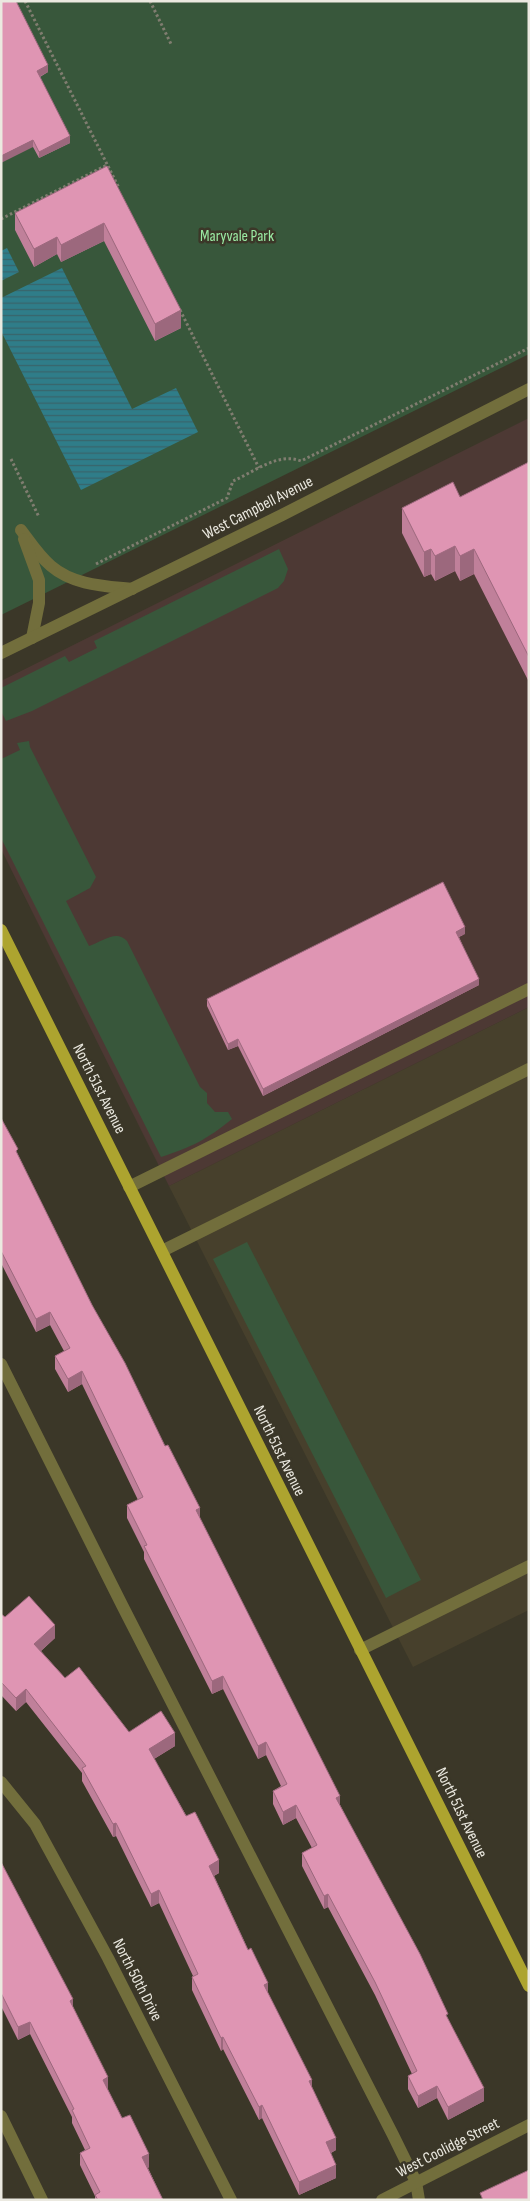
<svg xmlns="http://www.w3.org/2000/svg" width="530" height="2201" font-family="'Sofia Sans Condensed',sans-serif">
  <style>
    .built { fill: #47402c }
    .medical { fill: #4d3934 }
    .green { fill: #38573b }
    .water { fill: url(#water-rules) }
    .lines { fill: none; stroke-linecap: round; stroke-linejoin: round }
    .path { stroke: #807d70; stroke-width: 3; stroke-dasharray: 2.5 2.5; stroke-linecap: butt }
    .service { stroke: #726e3c; stroke-width: 12 }
    .minor { stroke: #726e3c; stroke-width: 12 }
    .tertiary { stroke: #726e3c; stroke-width: 12 }
    .primary { stroke: #ada42f; stroke-width: 12 }
    .wall { fill: #c0809a }
    .shaded-wall { fill: #9c687d }
    .building { fill: #df95b3; stroke: #9c687d }
    .labels { text-anchor: middle; dominant-baseline: central; stroke-width: 5; stroke-linejoin: round; paint-order: stroke }
    .park-label { font-size: 16px; fill: #9aeaa3; stroke: #3b3728 }
    .street-label { font-size: 16px; fill: #ebe9e0; stroke: #3b3728 }
  </style>
  <defs>
    <pattern id="water-rules" width="6" height="5" patternUnits="userSpaceOnUse" patternTransform="scale(1.25)"><rect width="6" height="5" fill="#2f7d89"/><path d="M0 2.5h6" fill="none" stroke="#39646a"/></pattern>
  </defs>
  <rect width="100%" height="100%" fill="#3b3728"/>
  <path class="built" d="M529,1007v603l-116,57 -244,-481z"/>
  <path class="medical" d="M529,418v589l-360,179 -168,-337v-168z"/>
  <g class="green">
    <path d="M1,1h528v353l-528,261z"/>
    <path d="M279,549l9,20 -4,12 -6,7 -246,123 -26,10 -5,-10v-23l64,-32 4,6 28,-14 -3,-7z"/>
    <path d="M29,741l1,6 66,130 -6,11 -24,13 23,45c13,-4 27,-17 38,-5l73,146 7,6v10l8,9h13l4,7c-26,21 -40,28 -71,38l-160,-319v-79l19,-9 -3,-7z"/>
    <path d="M247,1242l174,338 -35,18 -173,-339z"/>
  </g>
  <g class="water">
    <path d="M7,248l12,24 -18,9v-30z"/>
    <path d="M62,268l70,141 44,-21 22,44 -117,58 -80,-159v-33z"/>
  </g>
  <g class="lines">
    <g class="path">
      <path d="M25,1l94,187"/>
      <path d="M150,1l21,43"/>
      <path d="M1,219l106,-54"/>
      <path d="M180,310l79,158"/>
      <path d="M11,459l28,58"/>
      <path d="M96,564l131,-66 6,-17c21,-9 45,-29 68,-20l228,-113"/>
    </g>
    <g class="service">
      <path d="M21,530c9,12 18,26 30,36 22,19 53,20 81,23"/>
      <path d="M24,539l15,41v23l-7,35"/>
      <path d="M129,1187l400,-198"/>
      <path d="M162,1251l367,-182"/>
      <path d="M1,1364l121,241 271,530 23,47 3,18"/>
      <path d="M360,1650l169,-84"/>
      <path d="M1,2116l41,84"/>
    </g>
    <g class="minor">
      <path d="M1,1782l34,42 73,134 123,242"/>
      <path d="M382,2200l147,-75"/>
    </g>
    <path class="tertiary" d="M1,653l281,-138 247,-126"/>
    <path class="primary" d="M1,930l528,1056"/>
  </g>
  <g class="wall">
    <path d="M1,1l47,71 -8,5 30,66 -31,15 -6,-11z"/>
    <path d="M107,166l74,162 -26,13 -51,-100 -43,21 -4,-8 -23,13 -19,-37v-17z"/>
    <path d="M529,462v220l-55,-108 -14,7 -5,-10 -20,10 -4,-7 -7,3 -22,-44v-25l58,-11z"/>
    <path d="M465,934l-6,3 20,48 -216,111 -25,-50 -10,4 -21,-44v-7z"/>
    <path d="M1,1118l17,37 74,150 108,215 140,285 108,214 36,82 -36,19 -11,-22 -19,10 -10,-19v-13l4,-2 -37,-79 -47,-88 -4,2 -22,-43v-13l10,-5 -16,-30 -13,7 -10,-21v-13l8,-5 -15,-31 -8,4 -35,-70 -11,5 -68,-135v-7l-17,-34v-13l11,-5 -56,-116 -14,8 -13,-23v-13l9,-5 -14,-26 -14,7 -35,-69z"/>
    <path d="M1,1614l4,3 50,21 -14,13 24,27 64,54 46,14 -21,13 65,114 -5,3 98,212 24,62 -5,3 5,25 -37,17 -37,-77 -3,2 -36,-71 -2,2 -29,-61v-13l1,-1 -34,-73 -8,4 -35,-71 -3,1 -31,-56v-8l-56,-71 -10,9 -15,-16z"/>
    <path d="M1,1862l72,145 35,83 14,28 27,49 -1,1 15,32h-68v-4l-15,-31v-12l5,-3 -13,-27v-6l-42,-83 -12,6 -17,-34z"/>
  </g>
  <g class="shaded-wall">
    <path d="M48,65v7l-11,6v-7z"/>
    <path d="M70,136v7l-31,15v-6z"/>
    <path d="M33,140v7l-32,16v-7z"/>
    <path d="M104,223v18l-43,21v-17z"/>
    <path d="M57,237v17l-23,13v-18z"/>
    <path d="M181,310v18l-26,13v-17z"/>
    <path d="M455,546v25l-20,10v-25z"/>
    <path d="M431,549v25l-7,3v-25z"/>
    <path d="M474,549v25l-14,7v-25z"/>
    <path d="M465,927v7l-9,4v-6z"/>
    <path d="M479,979v6l-216,111v-7z"/>
    <path d="M238,1039v7l-10,4v-6z"/>
    <path d="M50,1312v13l-14,7v-13z"/>
    <path d="M82,1371v13l-14,8v-13z"/>
    <path d="M200,1508v13l-4,-11z"/>
    <path d="M55,1625v13l-21,19v-13z"/>
    <path d="M223,1676v13l-11,5v-13z"/>
    <path d="M26,1689v13l-10,9v-13z"/>
    <path d="M175,1733v13l-26,16v-13z"/>
    <path d="M266,1742v13l-8,4v-13z"/>
    <path d="M340,1796v13l-4,-11z"/>
    <path d="M296,1805v13l-13,7v-13z"/>
    <path d="M116,1823v13l-3,1v-13z"/>
    <path d="M219,1860v13l-10,5v-12z"/>
    <path d="M159,1890v13l-8,4v-13z"/>
    <path d="M328,1894v13l-4,2v-13z"/>
    <path d="M268,1983v13l-4,-11z"/>
    <path d="M73,1999v13l-3,-11z"/>
    <path d="M30,2022v12l-12,6v-13z"/>
    <path d="M223,2037v12l-2,2v-13z"/>
    <path d="M108,2077v13l-5,-10z"/>
    <path d="M312,2080v13l-3,-12z"/>
    <path d="M437,2086v12l-19,10v-12z"/>
    <path d="M484,2088v13l-36,19v-13z"/>
    <path d="M262,2105v13l-3,2v-13z"/>
    <path d="M336,2138v12l-10,5v-13z"/>
    <path d="M149,2154v13l-7,3v-13z"/>
    <path d="M336,2165v13l-37,17v-13z"/>
  </g>
  <g class="building">
    <path d="M1,1h15l32,64 -11,6 33,65 -31,16 -6,-12 -32,16z"/>
    <path d="M107,166l74,144 -26,14 -51,-101 -43,22 -4,-8 -23,12 -19,-36z"/>
    <path d="M529,462v195l-55,-108 -14,7 -5,-10 -20,10 -4,-7 -7,3 -22,-44 51,-26 7,15z"/>
    <path d="M443,882l22,45 -9,5 23,47 -216,110 -25,-50 -10,5 -21,-45z"/>
    <path d="M1,1118l17,31 -2,2 76,154 33,58 40,83 3,-1 32,63 -4,2 144,286 -4,2 84,156 28,60 -2,1 38,73 -36,19 -11,-21 -19,10 -10,-20 9,-5 -42,-89 -47,-88 -4,2 -22,-43 15,-8 -21,-40 -13,7 -10,-21 14,-7 -21,-42 -8,4 -35,-70 -11,5 -68,-135 3,-1 -20,-40 16,-8 -61,-126 -14,8 -13,-23 15,-8 -20,-36 -14,7 -35,-68z"/>
    <path d="M29,1596l26,29 -21,19 31,34 14,-11 50,65 32,-21 14,22 -26,16 37,67 9,-4 24,48 -10,6 39,84 3,-2 17,35 -4,2 48,95 -3,1 27,57 -10,4 10,23 -37,17 -37,-77 -3,2 -36,-70 -2,1 -29,-61 6,-3 -39,-84 -8,4 -35,-71 -3,1 -31,-56 4,-2 -60,-77 -10,9 -15,-16v-68l4,3z"/>
    <path d="M1,1862l72,137 -3,2 38,76 -5,3 19,38 8,-3 19,39 -7,3 21,43h-65l-3,-5 5,-3 -20,-39 10,-5 -18,-38 2,-1 -44,-87 -12,5 -17,-34z"/>
    <path d="M529,2170v30h-46l-3,-7z"/>
  </g>
  <g class="labels">
    <g class="park-label">
      <text x="237" y="236">Maryvale Park</text>
    </g>
    <g class="street-label">
      <text transform="translate(258 508) rotate(-27)">West Campbell Avenue</text>
      <text transform="translate(99 1089) rotate(63)">North 51st Avenue</text>
      <text transform="translate(279 1451) rotate(64)">North 51st Avenue</text>
      <text transform="translate(461 1813) rotate(64)">North 51st Avenue</text>
      <text transform="translate(137 1980) rotate(63)">North 50th Drive</text>
      <text transform="translate(448 2148) rotate(-27)">West Coolidge Street</text>
    </g>
  </g>
  <rect width="530" height="2201" fill="none" stroke="#ebe9e0" stroke-width="5"/>
</svg>
